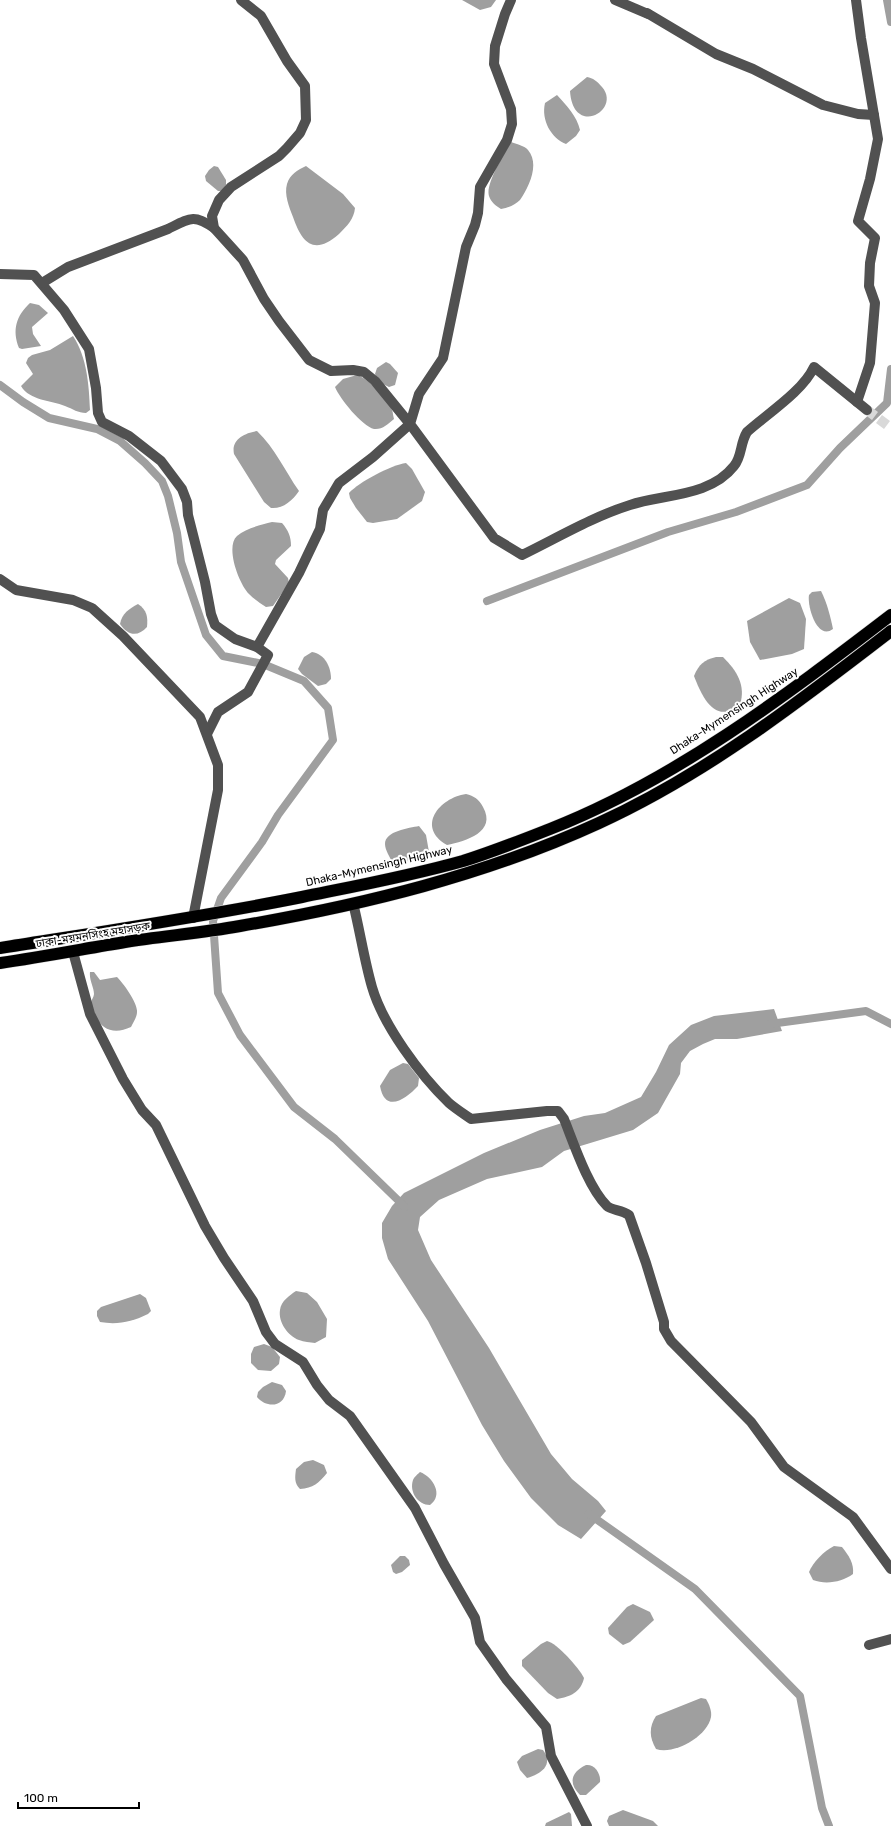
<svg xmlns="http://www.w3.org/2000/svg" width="891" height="1826" font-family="Rubik,'Noto Sans Bengali',sans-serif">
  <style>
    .water { fill: #9f9f9f }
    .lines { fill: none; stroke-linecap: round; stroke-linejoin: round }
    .canal { stroke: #9f9f9f; stroke-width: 8 }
    .minor-tunnel { stroke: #d9d9d9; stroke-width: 10; stroke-dasharray: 10 5; stroke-linecap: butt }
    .highway-casing { stroke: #dbdbdb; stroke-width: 13 }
    .minor { stroke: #515151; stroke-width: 10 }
    .highway { stroke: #000; stroke-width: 12 }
    .labels { text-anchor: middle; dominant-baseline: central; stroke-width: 4; stroke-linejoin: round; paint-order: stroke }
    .street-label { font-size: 11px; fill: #000; stroke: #fff }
  </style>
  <rect width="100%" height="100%" fill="#fff"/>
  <g class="water">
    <path d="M462,0h34l-5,7 -11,3z"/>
    <path d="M587,77c6,1 10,4 15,10 20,23 -29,51 -32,4z"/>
    <path d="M557,95c9,10 20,21 23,35l-4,6 -10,8c-15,-6 -25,-24 -21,-41z"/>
    <path d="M511,142c5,2 14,4 17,8 12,14 1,37 -8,50 -5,5 -12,8 -19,9 -5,-3 -10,-7 -12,-13 -4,-12 16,-44 22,-54z"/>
    <path d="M214,166l4,1 8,13v5l-4,6h-4l-12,-10 -1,-5 4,-6z"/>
    <path d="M306,166l37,28 12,14c-1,11 -8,18 -16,26 -25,22 -37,9 -46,-17 -4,-10 -9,-23 -6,-33 3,-10 11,-14 19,-18z"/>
    <path d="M30,303l9,2 9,8 -16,14 1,7 8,12 -19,3 -3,-1c-7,-18 -3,-32 11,-45z"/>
    <path d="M73,336c14,21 16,49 17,74l-4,3c-8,0 -13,-4 -21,-7 -14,-6 -35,-5 -44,-20l12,-12 -7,-11 2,-5 4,-3 18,-5z"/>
    <path d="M386,362l4,2 8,9 -3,12 -6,2 -10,-5 -4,-8 2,-6z"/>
    <path d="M357,375c11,3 31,24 35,35 1,2 1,6 2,9 -6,5 -12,11 -20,10 -12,-3 -34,-30 -39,-42l8,-8z"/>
    <path d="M257,431c18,17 28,40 42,60 -7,10 -16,18 -28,17l-7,-6 -30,-48c-3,-15 11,-21 23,-23z"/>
    <path d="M406,463l6,6 13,23 -3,9 -25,18 -24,4 -6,-1 -11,-14 -6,-10 -1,-5c10,-11 42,-28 57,-30z"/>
    <path d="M272,522l10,1c6,7 9,13 9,23l-15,14 -1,4 13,14 1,5 -16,23 -7,1c-6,-4 -12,-8 -17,-13 -10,-10 -24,-47 -12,-58 9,-8 24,-11 35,-14z"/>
    <path d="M821,591c6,12 9,24 12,38 -16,12 -26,-23 -24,-34l3,-3z"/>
    <path d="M789,598l11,5 6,16 -2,30 -12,5 -32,6 -10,-18 -3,-21z"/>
    <path d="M138,604c9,6 10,13 9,23 -9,10 -19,9 -27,-3 2,-11 9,-15 18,-20z"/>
    <path d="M312,652c13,2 19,15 19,27l-5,5 -8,2 -16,-12 -4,-5 6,-12z"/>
    <path d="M716,657h7c14,14 23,28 17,48 -25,20 -38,-8 -46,-29 5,-12 10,-16 22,-19z"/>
    <path d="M466,794c8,2 13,5 17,13 14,25 -17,34 -36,38 -31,-18 -8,-47 19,-51z"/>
    <path d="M419,826l7,9 3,17c-8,8 -27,12 -37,10 -2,-5 -7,-12 -7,-18 0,-13 24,-16 34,-18z"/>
    <path d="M90,972h4l6,8 17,-3c6,6 21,26 20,35 0,5 -4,11 -6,15 -17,8 -31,3 -37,-15 -1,-2 -3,-7 -3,-9 0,-3 3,-6 3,-9 0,-7 -5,-14 -4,-22z"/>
    <path d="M774,1009l8,22 -45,8h-22l-12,5 -13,7 -9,12 -1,11 -22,39 -25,17 -69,21 -22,16 -55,12 -48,21 -19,17 -2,13 13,30 58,88 62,106 21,25 26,22 8,10 -25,28 -23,-14 -27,-27 -27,-37 -22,-36 -54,-104 -40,-62 -6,-21v-15l10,-17 12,-13 80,-40 56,-23 44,-14 21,-3 36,-16 15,-25 13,-27 22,-20 23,-9z"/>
    <path d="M403,1063l5,1 11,14 -1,8c-12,13 -33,28 -38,0l10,-16z"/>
    <path d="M296,1291l11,2 10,9 10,17 -1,18 -11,6c-5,-1 -11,-1 -16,-3 -11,-4 -21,-18 -19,-30 1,-9 10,-15 16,-19z"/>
    <path d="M140,1294l6,4 5,13 -3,3c-16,8 -31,11 -48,8l-3,-6v-5l4,-4z"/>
    <path d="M264,1344l8,3 8,10 -1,7 -8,7 -13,-1 -7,-7v-9l3,-7z"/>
    <path d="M272,1382l10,3 4,6c-2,17 -20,17 -29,6l1,-5 5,-5z"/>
    <path d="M313,1460l11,5 3,8c-8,10 -14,15 -27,16 -6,-6 -5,-12 -4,-20l8,-7z"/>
    <path d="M420,1472c13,5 24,23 10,33 -12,0 -21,-13 -17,-25 1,-3 5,-6 7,-8z"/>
    <path d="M834,1546l8,1c7,9 12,16 11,27 -11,8 -27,11 -40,6l-4,-8c4,-10 15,-21 25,-26z"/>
    <path d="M400,1556h5l4,4 1,5 -8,7 -6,2 -3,-2 -2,-7z"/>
    <path d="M633,1604l17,8 4,8 -24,22 -7,3 -14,-11 -1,-6 19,-21z"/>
    <path d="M547,1641c10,2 32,27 37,37 -3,14 -14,19 -27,21l-9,-6 -26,-27v-6l19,-16z"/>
    <path d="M701,1698l5,1c3,5 6,12 5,18 -4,20 -37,38 -55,32 -7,-12 -7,-22 0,-33z"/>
    <path d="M538,1749l5,1c11,15 -2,24 -16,28l-7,-8 -3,-8 5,-6z"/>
    <path d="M586,1765c9,-1 15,9 14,17l-14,13h-6c-12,-12 -9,-23 6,-30z"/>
    <path d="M623,1810l30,11 5,5h-49l-2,-5 2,-5z"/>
    <path d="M569,1812l2,2 1,12h-27l1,-3z"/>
  </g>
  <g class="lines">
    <g class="canal">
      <path d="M887,0l4,22"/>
      <path d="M0,385l23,17 26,16 48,11 23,12 25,22 17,18 6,15 9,37 4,29 25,73 17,21 40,8 41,17 24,27 5,32 -55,75 -16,27 -41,56 -8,23 5,72 22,42 54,72 41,32 70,68"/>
      <path d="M487,601l181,-69 68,-20 71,-27 33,-37 47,-45 4,-34"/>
      <path d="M770,1024l96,-13 25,13"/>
      <path d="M589,1514l106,75 105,107 22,112 7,18"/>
    </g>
    <path class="minor-tunnel" d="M867,410l24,18"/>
    <g class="highway-casing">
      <g id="highway">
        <path d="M0,948c101,-16 202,-31 302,-51 54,-11 108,-21 161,-36 29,-9 59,-21 87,-32 125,-49 235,-133 341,-214"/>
        <path d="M0,963c42,-6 83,-14 125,-21 38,-6 77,-9 115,-16 123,-21 246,-51 359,-103 107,-49 200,-121 292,-192"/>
      </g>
    </g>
    <g class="minor">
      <path d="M241,0l20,16 26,45 18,25 1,34 -6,13 -13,15 -8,8 -48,31 -12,13 -7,16 2,12 29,32 21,39 15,22 30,39 22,11 22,-1 11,2 11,9 35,43 -37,33 -34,26 -16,27 -3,19 -21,44 -42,74"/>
      <path d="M511,0l-6,14 -10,32 -1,18 17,45 1,15 -5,16 -27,47 -2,26 -3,12 -9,22 -23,111 -24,36 -9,30 84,114 28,17c35,-17 70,-38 108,-50 33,-11 80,-8 104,-39 8,-9 6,-23 13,-34 20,-18 56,-41 67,-65l53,43"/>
      <path d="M615,0l33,14"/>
      <path d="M856,0l5,38 17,101 -8,40 -12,42 17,17 -5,25 -1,23 6,17 -5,60 -13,39"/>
      <path d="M647,13l69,41 37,15 70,36 35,9 16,1"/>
      <path d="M0,274l34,1 30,35 25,39 7,39 2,25 4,9 27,14 32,25 21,28 5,13 1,13 17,67 6,32 4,11 20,14 22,8 11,8 -20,37 -30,20 -11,22"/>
      <path d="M42,283l26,-16 100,-38c22,-11 26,-15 46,-1"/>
      <path d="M0,579l16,11 57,10 19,8 31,28 77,81 18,48v25l-25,128"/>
      <path d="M353,903c7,28 11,56 19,84 11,38 48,88 77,116 7,6 15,11 22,16l76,-8h11l6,8c10,25 24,68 43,87 4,4 15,4 22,9l17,48 18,59v7l7,12 80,81 33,45 69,50 38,52"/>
      <path d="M73,952l17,62 33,65 19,31 14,15 49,101 19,32 29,43 13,31 9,12 28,18 14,23 12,15 21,16 65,92 29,56 31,54 5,24 26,37 40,48 5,29 36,70"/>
      <path d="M869,1645l22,-6"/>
    </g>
    <use href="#highway" class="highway"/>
  </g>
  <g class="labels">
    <g class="street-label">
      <text transform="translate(734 711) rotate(-33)">Dhaka-Mymensingh Highway</text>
      <text transform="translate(379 866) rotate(-13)">Dhaka-Mymensingh Highway</text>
      <text transform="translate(93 935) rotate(-9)">ঢাকা-ময়মনসিংহ মহাসড়ক</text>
    </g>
  </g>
  <path d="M18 1802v6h121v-6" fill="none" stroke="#000000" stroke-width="2"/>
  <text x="24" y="1802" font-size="12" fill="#000000" stroke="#ffffff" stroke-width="3" paint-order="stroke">100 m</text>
</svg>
